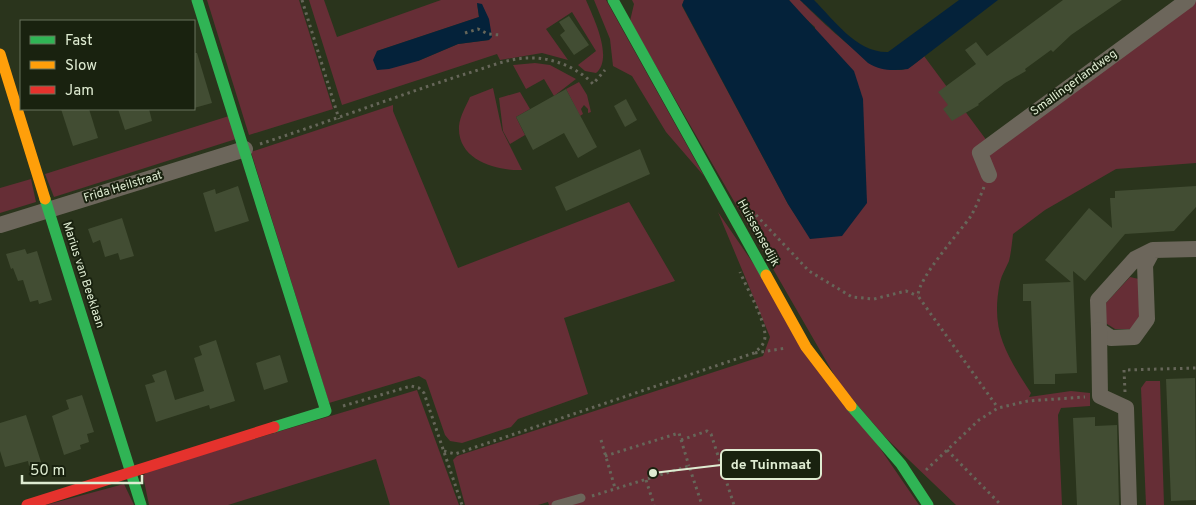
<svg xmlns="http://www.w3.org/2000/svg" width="1196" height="505" font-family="Overpass,sans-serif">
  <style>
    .green { fill: #662e36; fill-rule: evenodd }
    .water { fill: #04223a }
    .building { fill: #424d33 }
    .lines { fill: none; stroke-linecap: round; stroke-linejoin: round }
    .path { stroke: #666659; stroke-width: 3; stroke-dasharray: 2.5 4; stroke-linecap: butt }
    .lane { stroke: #6c665b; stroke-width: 9 }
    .street { stroke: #6c665b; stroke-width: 16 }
    .fast { stroke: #30b455; stroke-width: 11 }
    .slow { stroke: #ff9f0a; stroke-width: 11 }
    .jam { stroke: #e5322d; stroke-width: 11 }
    .labels { text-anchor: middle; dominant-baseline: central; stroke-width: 4; stroke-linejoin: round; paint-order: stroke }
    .street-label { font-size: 12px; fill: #dfecd2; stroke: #19220f }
    .leader { fill: none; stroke: #dfecd2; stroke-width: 2 }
    .callout-dot { fill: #dfecd2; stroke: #19220f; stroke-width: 2 }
    .callout { fill: #19220f; stroke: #dfecd2; stroke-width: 2 }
    .callout-label { font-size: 14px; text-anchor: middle; font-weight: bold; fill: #dfecd2 }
  </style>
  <rect width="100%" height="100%" fill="#2a341c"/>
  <g class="green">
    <path d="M207,0h92l34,109 -84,26z"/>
    <path d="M309,0h15l13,37 104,-37h145c7,17 28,58 10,73l-11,-2 -7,-6 18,-14 -24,-39 -26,17 22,31 -26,-7 -42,7 -3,-6 -155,51zM477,3l12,37 -31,4 -40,17 -41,-10 102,-34z"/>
    <path d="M594,0h12l98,176 -38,-44 -34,-56 -19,-10 -3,-27z"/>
    <path d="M632,0h52l-2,6 106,198 23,35 4,-212 -16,-14 -10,-13h11c19,19 70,70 97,70 11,1 19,-7 27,-14l69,93 203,-149v163l-80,6 -71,41 -32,24c-1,9 -2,19 -4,27 -3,7 -7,13 -9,21 -10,49 6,72 31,111l-2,4 42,-6 19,2v13l-29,2 -3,7 4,90h-106l-69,-66 -47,-54 -210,-364 4,-17z"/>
    <path d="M535,63l15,2 26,14 -22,17 -10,-17 -18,10 -13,-24z"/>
    <path d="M579,82l8,13 4,17 -3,1v-4l-4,-4 -3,4 2,5 -3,2 -14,-27z"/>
    <path d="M493,88l9,42 20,40c-26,1 -65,-10 -63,-44 1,-10 7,-20 11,-29z"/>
    <path d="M520,92l10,17 -14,8 9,18 -15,9 -7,-13 -4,-33z"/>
    <path d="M393,105v6l65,157 171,-66 46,79 -111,37 24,76 -70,25 -7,8 -49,16 -12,-2 -5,-6 -19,-55 -7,-4 -90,27 -78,-251z"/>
    <path d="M229,116l7,23 -182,58 -9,-23z"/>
    <path d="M31,179l5,23 -36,11v-25z"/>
    <path d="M718,212l201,293h-370l-1,-3 -10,3h-73l-12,-45 4,-4 306,-100 7,-19z"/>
    <path d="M1130,277l9,2 1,38 -8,12h-17l-11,-7 1,-18z"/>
    <path d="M1146,381h14l4,124h-18l-5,-117z"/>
    <path d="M417,390l42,115h-69l-14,-46 -148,46h-79l-6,-29 5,-5z"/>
    <path d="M124,484l10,21h-88z"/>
  </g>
  <g class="water">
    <path d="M684,0h105l65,71 9,28 4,104 -25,33 -32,3 -22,-35 -106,-199z"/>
    <path d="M800,0h14c20,20 43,53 74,52l71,-52h39l-90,69c-14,2 -28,2 -40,-6z"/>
    <path d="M477,3l5,1 7,15 3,18 -3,3 -31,4 -40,17 -29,8 -12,1 -4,-10 4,-9 102,-34z"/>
  </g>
  <g class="building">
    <path d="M1063,0h59l-51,35 -18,17 -2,-2 -26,19 1,2 -21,12 -27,21 1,1 -27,16 -9,-12 5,-4 -10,-13 38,-28 -11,-14 11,-8 11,14z"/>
    <path d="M569,16l20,29 -15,10 -14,-20 5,-4 -6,-9z"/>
    <path d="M194,53h3l15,50 -18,5z"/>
    <path d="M566,89l31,58 -19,11 -14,-25 -31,17 -17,-33z"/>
    <path d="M626,99l11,21 -12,7 -11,-21z"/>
    <path d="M61,109h28l9,29 -25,8z"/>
    <path d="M118,109h31l3,12 -27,9z"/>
    <path d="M640,149l10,25 -84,37 -11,-24z"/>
    <path d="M238,186l11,35 -34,11 -12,-39 12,-4 1,5z"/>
    <path d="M1196,186v21l-22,24 -49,3 -40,47 -12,-10 4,102 -22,1v10h-21l-3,-83h-8v-17l48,-2 -26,-22 44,-52 23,20 -2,-30h5v-7z"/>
    <path d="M122,218l12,38 -14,4 -2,-7 -13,4 -5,-17 -7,3 -5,-14z"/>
    <path d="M25,249l2,5 10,-3 15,49 -13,4 -1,-4 -8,2 -7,-22 -5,1 -5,-13 -2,1 -5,-15z"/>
    <path d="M216,340l19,61 -25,8 -1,-4 -53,17 -11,-37 10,-3 -3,-7 14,-5 9,30 29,-9 -10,-33 8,-3 -3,-9z"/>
    <path d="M280,355l8,27 -24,8 -8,-27z"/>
    <path d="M1195,378l1,122 -25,1 -5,-122z"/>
    <path d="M82,395l12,37 -7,2 2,8 -9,3 1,4 -17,6 -12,-39 17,-7 -3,-9z"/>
    <path d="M26,415l15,47 -12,4 -1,-5 -23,6 -5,-16v-28z"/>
    <path d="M1095,417v9l22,-1 2,80h-42l-4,-87z"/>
  </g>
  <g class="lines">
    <g class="path">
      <path d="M302,0l37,119"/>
      <path d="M465,33l13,-4 10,5 12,1"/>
      <path d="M260,144c68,-22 134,-47 202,-69 22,-6 47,-18 70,-17 22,0 46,10 61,26l12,-14"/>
      <path d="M984,187c-4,10 -8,20 -13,29 -12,17 -53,62 -53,80l80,112"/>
      <path d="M756,215l53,56 43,26 22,2 32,-8 12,5"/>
      <path d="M755,353l31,-5"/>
      <path d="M1125,392l-1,-22 72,-2"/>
      <path d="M343,406l68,-20 8,2 5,5 38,112"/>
      <path d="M601,440l14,48"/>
      <path d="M681,440l26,-9 4,3 23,71"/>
      <path d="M947,450l54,55"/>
      <path d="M444,451l11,3 299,-101c6,-5 11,-9 11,-17 0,-17 -18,-47 -25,-64"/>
      <path d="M605,456l74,-23 10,33"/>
      <path d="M926,470l53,-50 19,-12 30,-7 57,-4"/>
      <path d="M646,480l8,25"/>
      <path d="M592,496l97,-30 13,39"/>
    </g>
    <path class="lane" d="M556,505l25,-7"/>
    <g class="street">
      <path d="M989,175l-9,-22 208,-153"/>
      <path d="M0,225l245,-76"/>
      <path d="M1153,250l-8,15 2,54 -13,18 -23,1 -12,-8 -1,-30 37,-41 18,-9 43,-1"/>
      <path d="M1099,330l1,66 26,12 3,97"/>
    </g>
    <g class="fast">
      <path d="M197,0l129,411 -52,16"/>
      <path d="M613,0l153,275"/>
      <path d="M45,199l96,306"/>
      <path d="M851,406l50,58 27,41"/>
    </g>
    <g class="slow">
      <path d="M0,54l45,145"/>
      <path d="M766,275l40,72 45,59"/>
    </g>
    <path class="jam" d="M27,505l247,-78"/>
  </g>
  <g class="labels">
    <g class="street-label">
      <text transform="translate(1074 83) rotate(-36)">Smallingerlandweg</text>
      <text transform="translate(123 187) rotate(-17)">Frida Heilstraat</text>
      <text transform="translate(758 233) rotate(61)">Huissensedijk</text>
      <text transform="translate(83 275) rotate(72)">Marius van Beeklaan</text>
    </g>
  </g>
  <path class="leader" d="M653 473L721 465"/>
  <circle class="callout-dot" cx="653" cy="473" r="5"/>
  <rect class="callout" x="721" y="450" width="100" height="29" rx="5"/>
  <g class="callout-label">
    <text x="771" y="469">de Tuinmaat</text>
  </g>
  <rect x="20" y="20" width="175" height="90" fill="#19220f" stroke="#68735d"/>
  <rect x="30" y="36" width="25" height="8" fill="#30b455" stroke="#68735d"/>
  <text x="65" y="45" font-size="15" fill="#dfecd2">Fast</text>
  <rect x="30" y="61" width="25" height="8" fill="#ff9f0a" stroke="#68735d"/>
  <text x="65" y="70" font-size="15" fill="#dfecd2">Slow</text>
  <rect x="30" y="86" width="25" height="8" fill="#e5322d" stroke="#68735d"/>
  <text x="65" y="95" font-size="15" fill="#dfecd2">Jam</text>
  <path d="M22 475v8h120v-8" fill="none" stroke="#dfecd2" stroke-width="2.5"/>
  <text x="30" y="475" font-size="15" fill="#dfecd2" stroke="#19220f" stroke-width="4" paint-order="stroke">50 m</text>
</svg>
